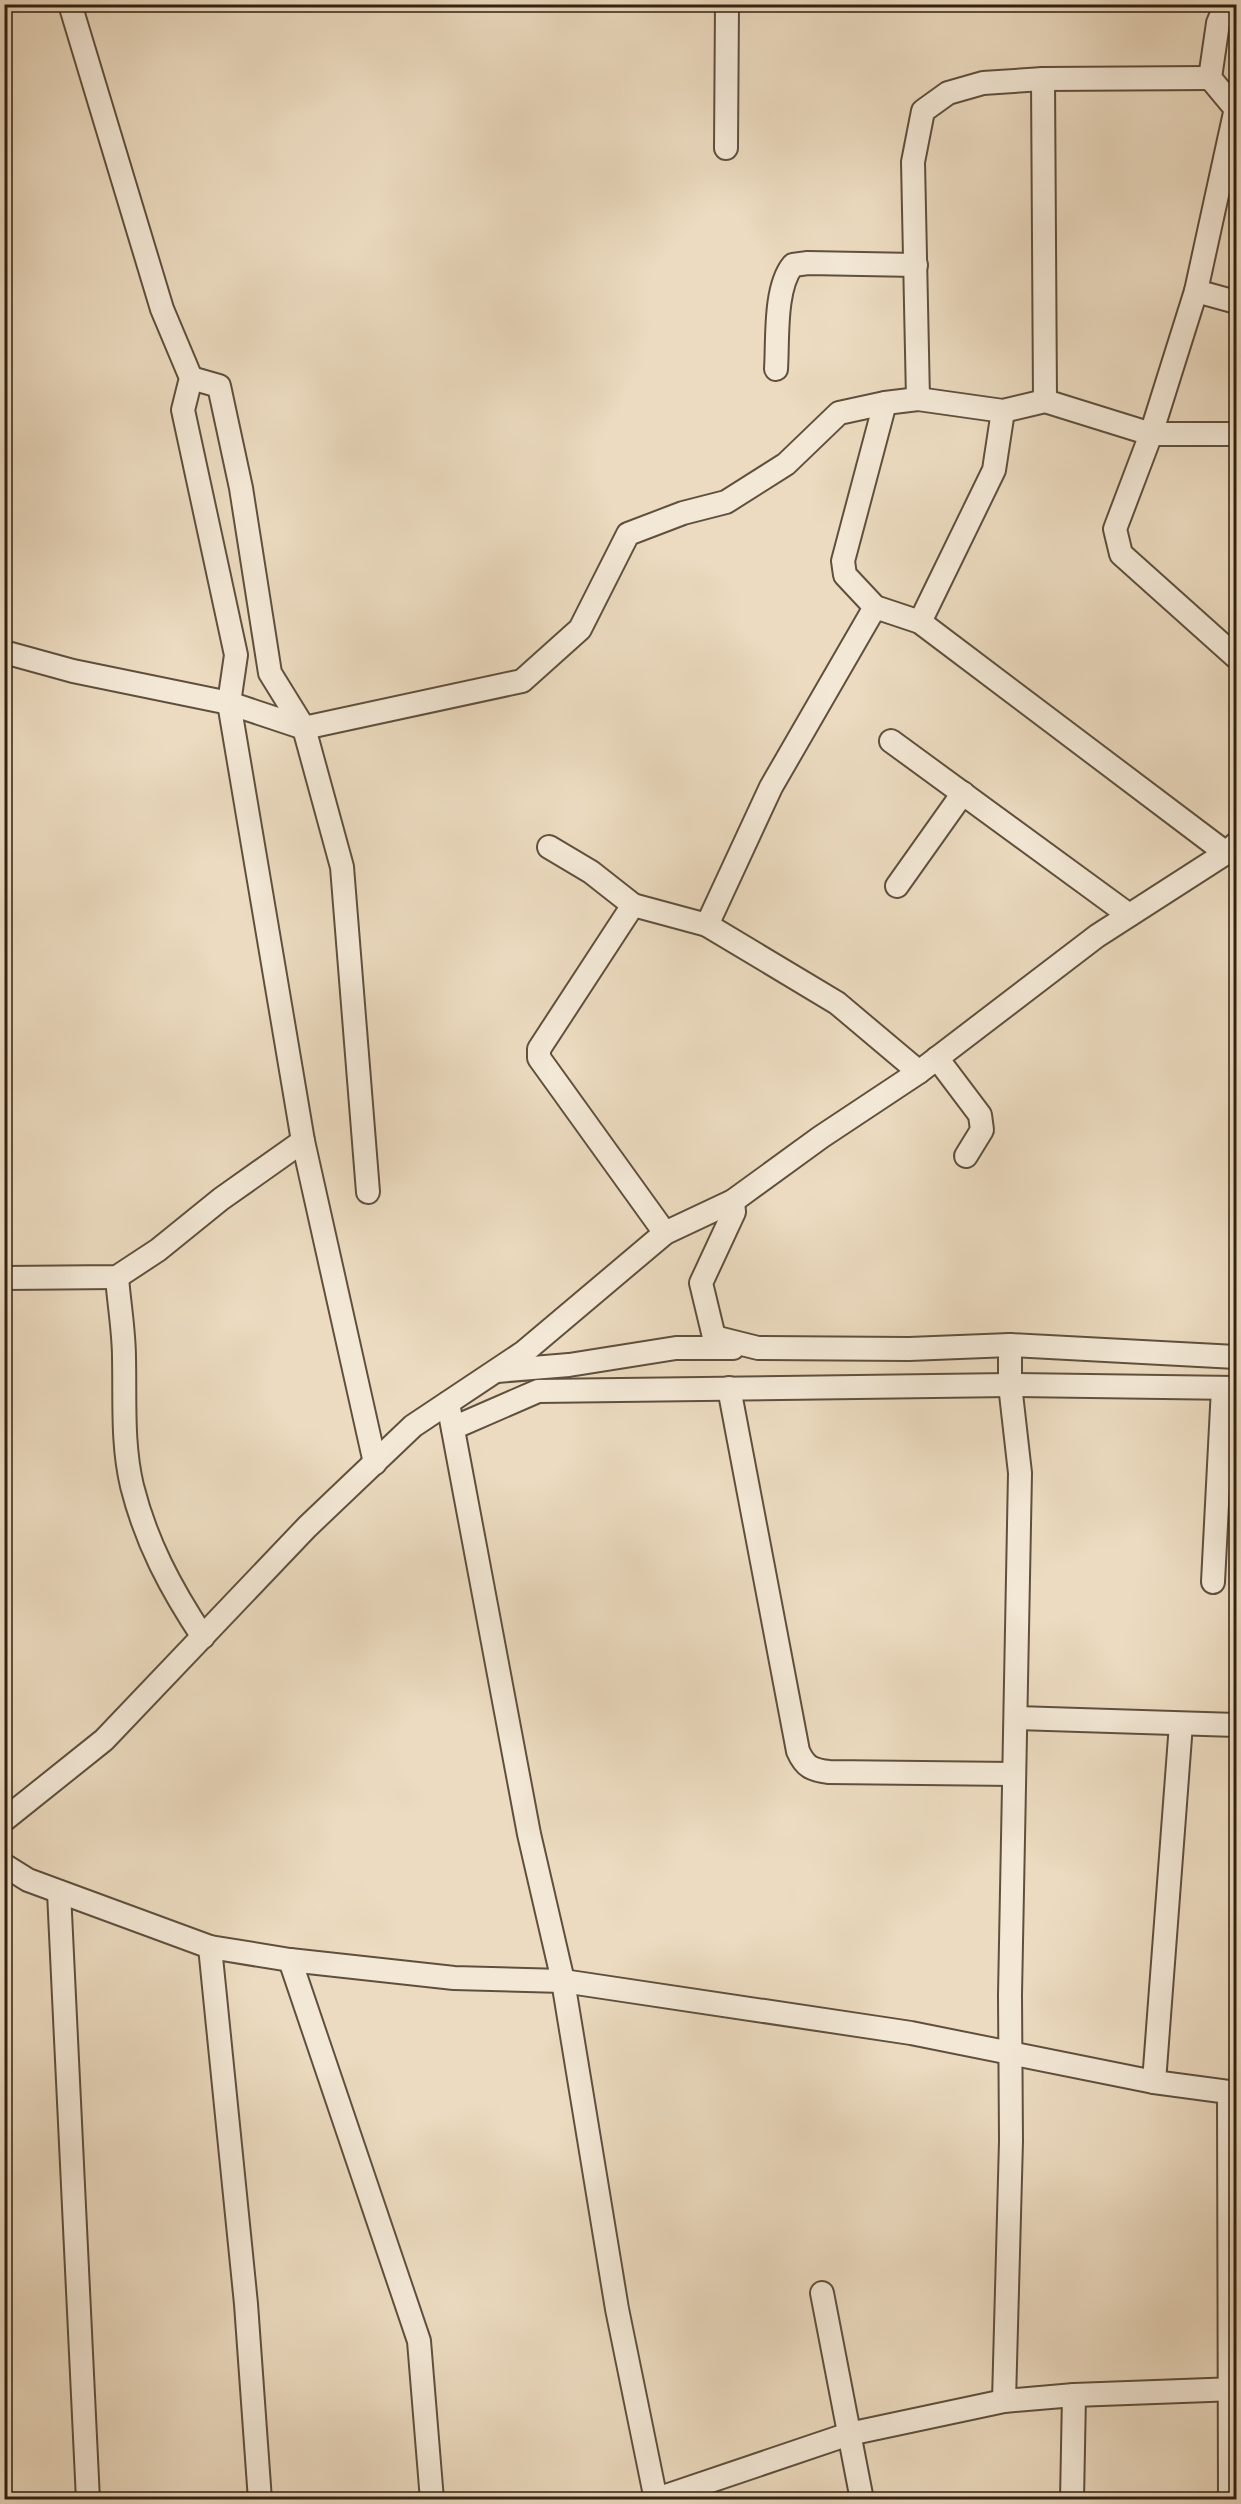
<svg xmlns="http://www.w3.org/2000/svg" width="1241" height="2504" font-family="'IM FELL English',serif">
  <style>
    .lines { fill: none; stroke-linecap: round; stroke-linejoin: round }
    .minor-casing { stroke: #5f503d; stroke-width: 26 }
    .minor { stroke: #f3e8d6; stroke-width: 22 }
  </style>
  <rect width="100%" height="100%" fill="#ecdbc0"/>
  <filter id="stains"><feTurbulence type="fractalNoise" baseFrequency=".00333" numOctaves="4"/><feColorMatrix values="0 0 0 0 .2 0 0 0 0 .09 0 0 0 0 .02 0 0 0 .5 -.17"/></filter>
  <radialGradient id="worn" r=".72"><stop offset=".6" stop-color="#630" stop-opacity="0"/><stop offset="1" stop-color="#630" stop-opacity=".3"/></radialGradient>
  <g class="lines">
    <g class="minor-casing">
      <g id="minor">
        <path d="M70,4l92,305 29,69 -8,32 53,245 -7,48 74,438 72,322"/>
        <path d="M1226,4l-8,19 -8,55 25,30"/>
        <path d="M1043,79l2,322"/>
        <path d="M1236,108l-40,183 -45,143 -36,95 6,25 115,103"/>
        <path d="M726,148l1,-144"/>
        <path d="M1196,291l40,11"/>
        <path d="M776,369c2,-29 -2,-81 17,-104l15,-2 108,2"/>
        <path d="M191,378l28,8 22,102 29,185 34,55 38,139 26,325"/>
        <path d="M918,399l-5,-237 10,-51 25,-18 35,-10 60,-4 167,-1"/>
        <path d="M885,403l-42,158 2,14 30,32 45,15 306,231"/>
        <path d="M920,622l74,-152 9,-59"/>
        <path d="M4,652l69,19 156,32 75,25 218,-47 58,-52 48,-95 55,-21 43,-11 60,-38 53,-51 46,-10 33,-4 85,12 42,-10 106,33h85"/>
        <path d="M891,741l238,174"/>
        <path d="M549,847l42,25 42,33 74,20 130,78 82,69"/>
        <path d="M897,886l66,-93"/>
        <path d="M633,905l-94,144v9l126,175"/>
        <path d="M707,925l64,-138 104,-180"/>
        <path d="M937,1058l43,57 2,15 -16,26"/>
        <path d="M733,1201l1,11 -33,71 13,54 44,11 151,1 101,-4 226,12"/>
        <path d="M117,1277c2,27 7,54 7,81 1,43 -2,86 8,128 14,56 39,103 71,151"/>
        <path d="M4,1278l113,-1 41,-27 63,-51 82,-58"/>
        <path d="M497,1371l72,-6 107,-17h57"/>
        <path d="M729,1388l69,363c7,16 14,19 31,21l185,2"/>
        <path d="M448,1403l81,431 34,147 54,328 39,191"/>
        <path d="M453,1428l85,-37 472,-6 226,3"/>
        <path d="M1213,1582l10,-194"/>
        <path d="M1017,1718l219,7"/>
        <path d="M4,1820l100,-80 203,-213 106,-101 111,-74 141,-119 68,-32 88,-64 98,-65 178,-136 129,-83 10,-9"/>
        <path d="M4,1865l24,15 182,67 80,13 164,18 109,3 348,52 243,49 82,11"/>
        <path d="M59,1892l29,608"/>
        <path d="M210,1947l36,357 14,196"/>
        <path d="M290,1960l129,381 13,159"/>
        <path d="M1154,2082l27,-358"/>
        <path d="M1229,2093l1,407"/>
        <path d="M822,2293l40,207"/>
        <path d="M1004,2401l7,-260 -1,-146 10,-522 -10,-88v-40"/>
        <path d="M654,2500l195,-66 155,-33 70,-6 162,-6"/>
        <path d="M1072,2500l2,-105"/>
      </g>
    </g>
    <use href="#minor" class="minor"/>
  </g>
  <rect width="1241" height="2504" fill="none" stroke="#ecdbc0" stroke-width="24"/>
  <rect x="6" y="6" width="1229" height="2492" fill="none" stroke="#302111" stroke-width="3"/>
  <rect x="12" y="12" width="1217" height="2480" fill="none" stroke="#302111" stroke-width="1.5"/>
  <rect width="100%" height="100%" filter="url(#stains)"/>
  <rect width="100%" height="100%" fill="url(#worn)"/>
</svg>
